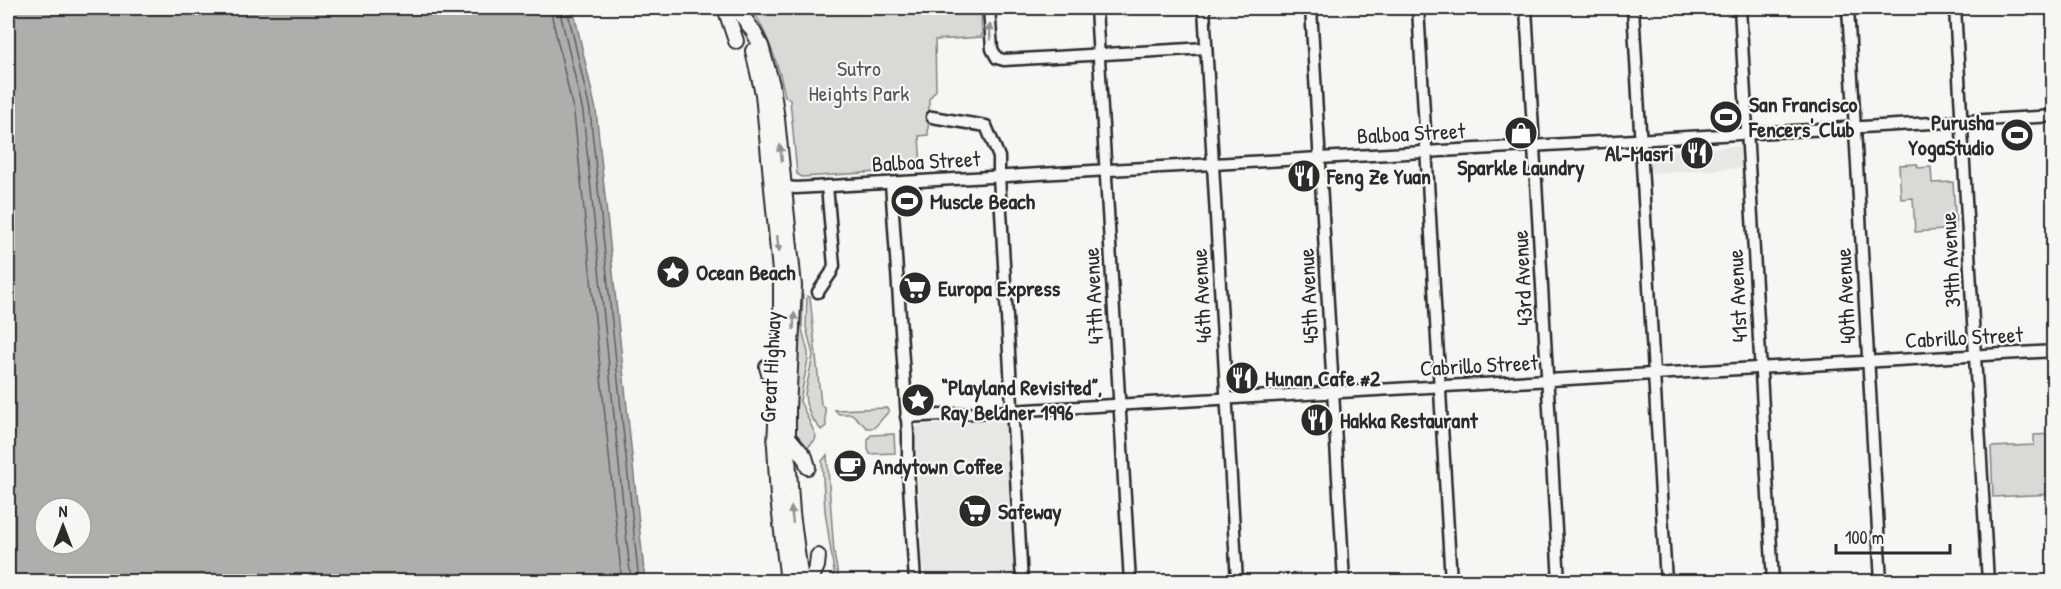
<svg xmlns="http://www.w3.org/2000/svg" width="2061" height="589" font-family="'Patrick Hand',sans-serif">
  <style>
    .built { fill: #e7e7e3 }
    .green { fill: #d9d9d5; stroke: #828280; stroke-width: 1.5 }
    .water { fill: #aeaeab; stroke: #7a7a78; stroke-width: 1.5; fill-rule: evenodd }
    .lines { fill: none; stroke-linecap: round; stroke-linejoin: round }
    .shore { stroke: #5f5f5e; stroke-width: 1.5 }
    .minor-casing { stroke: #2b2b2b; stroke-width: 15 }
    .major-casing { stroke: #2b2b2b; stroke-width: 18 }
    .minor { stroke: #f6f6f2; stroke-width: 10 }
    .major { stroke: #f6f6f2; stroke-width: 14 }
    .oneway { fill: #90908e }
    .labels { text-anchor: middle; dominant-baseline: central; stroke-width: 4.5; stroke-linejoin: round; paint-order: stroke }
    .park-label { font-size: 22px; fill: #565656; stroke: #f6f6f2 }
    .poi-label { font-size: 22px; font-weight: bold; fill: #2b2b2b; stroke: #f6f6f2; text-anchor: start }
    .street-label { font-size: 22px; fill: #2b2b2b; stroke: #f6f6f2 }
  </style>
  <rect width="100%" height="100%" fill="#f6f6f2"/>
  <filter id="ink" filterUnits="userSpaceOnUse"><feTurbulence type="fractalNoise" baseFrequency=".0167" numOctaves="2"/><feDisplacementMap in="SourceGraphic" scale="12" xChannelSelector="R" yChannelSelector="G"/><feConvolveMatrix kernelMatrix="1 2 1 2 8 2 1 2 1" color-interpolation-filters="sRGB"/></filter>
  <g filter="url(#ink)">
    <g class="built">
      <path d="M1740,146l3,22 -92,5 -1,-22z"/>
      <path d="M1007,420l9,161h-92l-9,-155z"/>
    </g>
    <g class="green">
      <path d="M752,8h229l1,29 -47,3 1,50 -7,9 -1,36 -9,1 2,33 -41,1 -1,2 -77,5 -5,-3 -7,-74 -5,-4c-6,-32 -17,-60 -33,-88z"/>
      <path d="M1917,164l1,4 13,-1 1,16 21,-1 3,47 -41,3 -2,-34 -12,1 -2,-34z"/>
      <path d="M801,295h2l-1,34 6,23v7l-8,42 16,35 -1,4 -7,7h-7l-8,-12z"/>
      <path d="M807,296l3,1 11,108 4,3 1,18 -5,4 -10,-13 -5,-14 -1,-9 8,-39 -7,-28z"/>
      <path d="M887,408l2,3 -15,17h-7l-15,-14h-13l-4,-4z"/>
      <path d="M894,434l1,19 -25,1 -2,-5v-10l3,-4z"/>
      <path d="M2053,434v60l-60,3 -2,-50 43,-2v-10z"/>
      <path d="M827,455l7,98 5,28h-7l2,-9 -9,-61 -3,-50z"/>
    </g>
    <path class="water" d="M8,8h565l23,102 49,471h-637zM45,508h36v36h-36z"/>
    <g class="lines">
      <g class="shore">
        <path d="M550,8l24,105 48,469"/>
        <path d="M559,8l24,104 48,470"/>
        <path d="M567,8l23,103 49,471"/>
      </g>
      <g class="minor-casing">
        <g id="minor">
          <path d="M989,8l3,41 5,9 7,2 202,-12"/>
          <path d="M1096,8l34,574"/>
          <path d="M1204,8l33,574"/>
          <path d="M1311,8l33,574"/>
          <path d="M1418,8l33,574"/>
          <path d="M1526,8l33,574"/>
          <path d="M1633,8l33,574"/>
          <path d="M1740,8l33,574"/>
          <path d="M1848,8l33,574"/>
          <path d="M1955,8l33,574"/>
          <path d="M932,117l54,9 13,31v19l23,406"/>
          <path d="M891,183l17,251v35l7,113"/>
          <path d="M778,186l18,2 1258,-72"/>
          <path d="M818,292l13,-19 3,-7 -7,-80"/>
          <path d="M906,417l1148,-66"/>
        </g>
      </g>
      <g class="major-casing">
        <g id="major">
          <path d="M725,8l11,33"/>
          <path d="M737,8l16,23 8,15 11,39 5,34 17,167 -6,123v48l4,56 9,69"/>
          <path d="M753,51l10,43 18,188v35l-6,128 3,53 10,84"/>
          <path d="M767,367l3,10 7,9"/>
          <path d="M788,437l17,20 3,10"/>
          <path d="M810,582l7,-16 1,-10"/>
        </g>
      </g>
      <use href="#minor" class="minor"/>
      <use href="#major" class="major"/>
    </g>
    <defs><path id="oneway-solid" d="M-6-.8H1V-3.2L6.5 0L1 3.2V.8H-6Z" transform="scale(1.5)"/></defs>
    <g class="oneway">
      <use href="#oneway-solid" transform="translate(990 32) rotate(-93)"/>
      <use href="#oneway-solid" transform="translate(781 153) rotate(-96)"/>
      <use href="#oneway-solid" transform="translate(778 244) rotate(84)"/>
      <use href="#oneway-solid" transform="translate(794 321) rotate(-87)"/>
      <use href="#oneway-solid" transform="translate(792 515) rotate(-96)"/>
    </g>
  </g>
  <defs>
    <g id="stadium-disc" transform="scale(1.725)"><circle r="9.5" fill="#2b2b2b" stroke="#f6f6f2"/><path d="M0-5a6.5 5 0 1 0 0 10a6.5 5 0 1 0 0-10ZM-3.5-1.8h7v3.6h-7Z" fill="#fff"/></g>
    <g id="shop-disc" transform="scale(1.725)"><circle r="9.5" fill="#2b2b2b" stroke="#f6f6f2"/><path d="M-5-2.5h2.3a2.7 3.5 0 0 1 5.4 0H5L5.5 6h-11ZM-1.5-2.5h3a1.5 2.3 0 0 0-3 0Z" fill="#fff"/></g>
    <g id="restaurant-disc" transform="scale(1.725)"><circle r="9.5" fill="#2b2b2b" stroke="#f6f6f2"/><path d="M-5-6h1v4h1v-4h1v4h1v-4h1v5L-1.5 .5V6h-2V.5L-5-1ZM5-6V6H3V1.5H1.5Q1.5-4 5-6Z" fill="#fff"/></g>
    <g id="sight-disc" transform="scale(1.725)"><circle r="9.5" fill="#2b2b2b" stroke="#f6f6f2"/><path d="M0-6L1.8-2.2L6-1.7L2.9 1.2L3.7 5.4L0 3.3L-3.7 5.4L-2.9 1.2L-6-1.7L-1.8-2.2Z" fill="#fff"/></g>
    <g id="supermarket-disc" transform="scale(1.725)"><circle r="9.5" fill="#2b2b2b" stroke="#f6f6f2"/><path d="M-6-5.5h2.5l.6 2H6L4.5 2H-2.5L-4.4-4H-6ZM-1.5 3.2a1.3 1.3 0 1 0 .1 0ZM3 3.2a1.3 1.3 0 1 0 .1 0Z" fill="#fff"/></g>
    <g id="cafe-disc" transform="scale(1.725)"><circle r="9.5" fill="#2b2b2b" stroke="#f6f6f2"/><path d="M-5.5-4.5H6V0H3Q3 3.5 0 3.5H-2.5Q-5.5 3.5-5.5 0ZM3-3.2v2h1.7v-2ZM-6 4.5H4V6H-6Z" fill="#fff"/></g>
  </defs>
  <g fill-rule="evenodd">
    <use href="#stadium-disc" x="1726" y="117"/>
    <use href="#shop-disc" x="1521" y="133"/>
    <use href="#stadium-disc" x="2017" y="135"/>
    <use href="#restaurant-disc" x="1697" y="153"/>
    <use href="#restaurant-disc" x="1304" y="176"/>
    <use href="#stadium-disc" x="907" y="201"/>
    <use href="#sight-disc" x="673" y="272"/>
    <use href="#supermarket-disc" x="915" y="288"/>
    <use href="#restaurant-disc" x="1242" y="378"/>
    <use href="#sight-disc" x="918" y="400"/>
    <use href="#restaurant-disc" x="1317" y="420"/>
    <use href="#cafe-disc" x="850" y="466"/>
    <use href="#supermarket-disc" x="975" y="511"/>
  </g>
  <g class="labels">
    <g class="park-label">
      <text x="859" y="68">Sutro<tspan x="859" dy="25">Heights Park</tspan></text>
    </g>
    <g class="poi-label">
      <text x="1749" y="104">San Francisco<tspan x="1749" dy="25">Fencers' Club</tspan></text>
      <text x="1994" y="122" text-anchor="end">Purusha<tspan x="1994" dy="25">YogaStudio</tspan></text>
      <text x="1674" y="153" text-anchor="end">Al-Masri</text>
      <text x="1521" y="167" text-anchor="middle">Sparkle Laundry</text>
      <text x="1327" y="176">Feng Ze Yuan</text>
      <text x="930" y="201">Muscle Beach</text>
      <text x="696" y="272">Ocean Beach</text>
      <text x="938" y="288">Europa Express</text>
      <text x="1265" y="378">Hunan Cafe #2</text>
      <text x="941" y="387">“Playland Revisited”,<tspan x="941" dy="25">Ray Beldner 1996</tspan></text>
      <text x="1340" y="420">Hakka Restaurant</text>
      <text x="873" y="466">Andytown Coffee</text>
      <text x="998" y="511">Safeway</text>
    </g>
    <g class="street-label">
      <text transform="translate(1411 133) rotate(-3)">Balboa Street</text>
      <text transform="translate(926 161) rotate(-3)">Balboa Street</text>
      <text transform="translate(1950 260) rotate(-93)">39th Avenue</text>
      <text transform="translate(1522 278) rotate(-93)">43rd Avenue</text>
      <text transform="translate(1093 296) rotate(-93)">47th Avenue</text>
      <text transform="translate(1201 296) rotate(-93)">46th Avenue</text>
      <text transform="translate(1308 296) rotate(-93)">45th Avenue</text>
      <text transform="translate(1737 296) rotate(-93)">41st Avenue</text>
      <text transform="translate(1845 296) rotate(-93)">40th Avenue</text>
      <text transform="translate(1964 337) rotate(-3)">Cabrillo Street</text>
      <text transform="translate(1479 365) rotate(-3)">Cabrillo Street</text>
      <text transform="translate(770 367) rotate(-87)">Great Highway</text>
    </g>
  </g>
  <rect width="2061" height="589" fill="none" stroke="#f6f6f2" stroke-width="30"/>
  <rect x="15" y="15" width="2031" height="559" fill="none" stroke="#2b2b2b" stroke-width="2" filter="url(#ink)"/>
  <g transform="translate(63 526)"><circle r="28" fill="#f6f6f2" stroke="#a5a5a2" stroke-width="1.5"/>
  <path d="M0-4.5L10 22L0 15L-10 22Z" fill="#2b2b2b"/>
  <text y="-9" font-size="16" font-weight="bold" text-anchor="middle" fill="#2b2b2b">N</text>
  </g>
  <path d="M1836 544v9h114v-9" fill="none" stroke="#2b2b2b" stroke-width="3"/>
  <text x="1845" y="544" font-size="18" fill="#2b2b2b" stroke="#f6f6f2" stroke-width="4.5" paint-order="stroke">100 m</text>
</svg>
